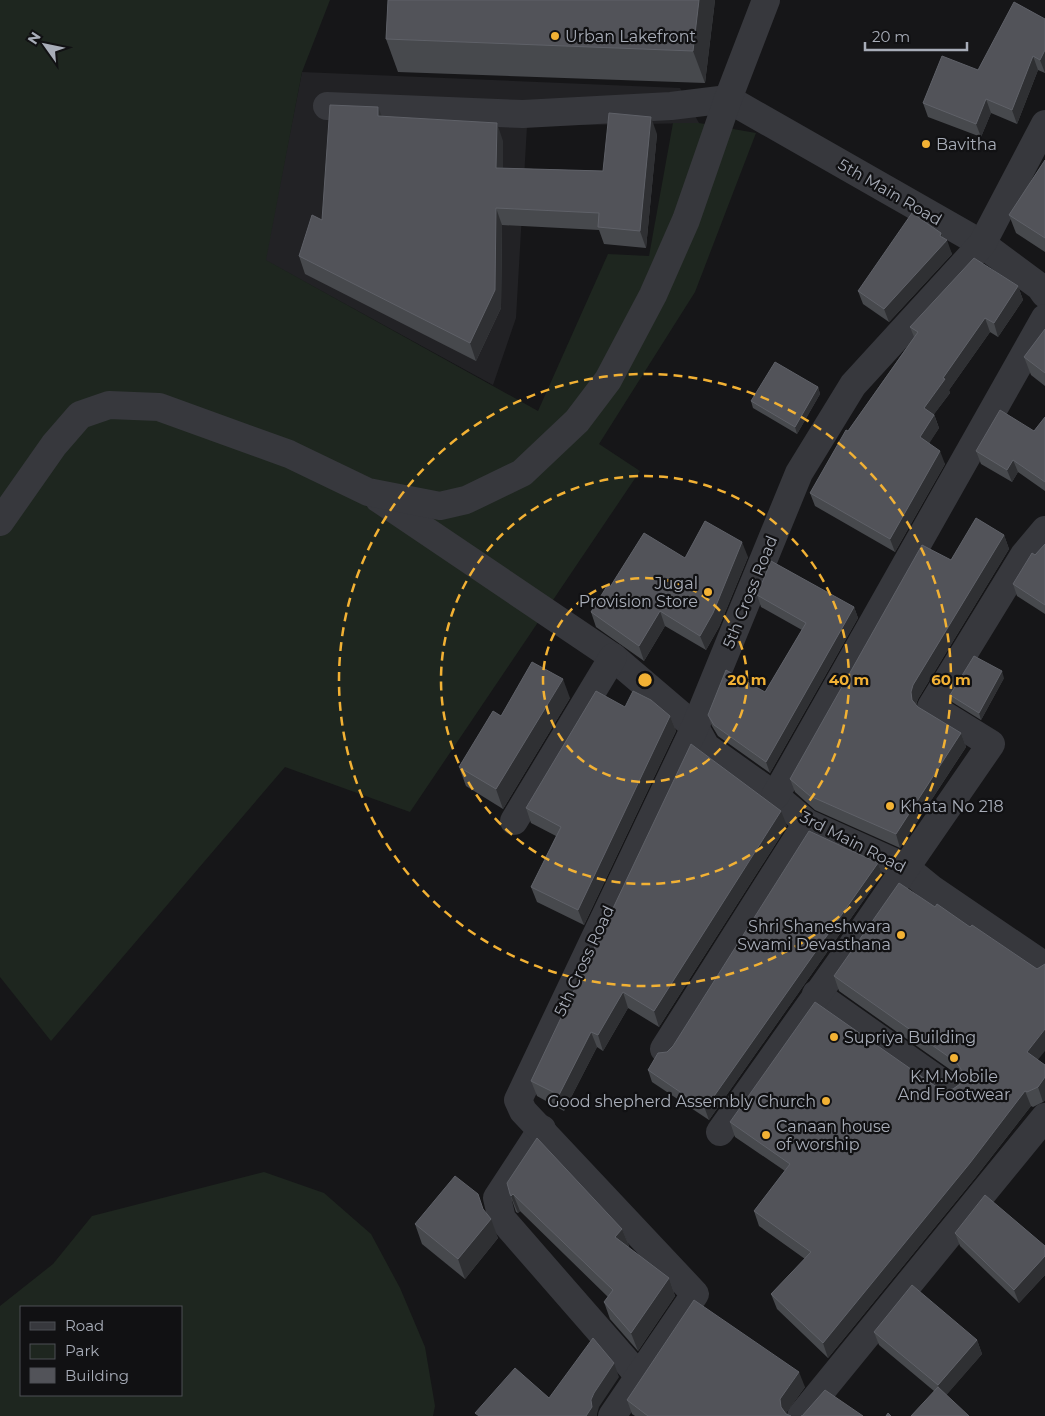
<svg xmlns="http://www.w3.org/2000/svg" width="1045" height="1416" font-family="Montserrat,sans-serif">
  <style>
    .built { fill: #222225 }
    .green { fill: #1e261f; fill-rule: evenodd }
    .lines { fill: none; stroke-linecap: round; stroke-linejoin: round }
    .minor { stroke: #37383d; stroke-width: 28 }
    .wall { fill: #47494d }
    .shaded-wall { fill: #2f3033 }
    .building { fill: #525359; stroke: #5f6168 }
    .ring { fill: none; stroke: #f2b134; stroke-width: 2.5; stroke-dasharray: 9 6 }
    .poi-dot { fill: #f2b134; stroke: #111113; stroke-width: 2 }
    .labels { text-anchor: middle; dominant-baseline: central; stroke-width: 4.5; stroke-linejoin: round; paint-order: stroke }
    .poi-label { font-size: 16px; fill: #a8adb8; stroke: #111113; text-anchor: start }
    .street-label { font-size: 16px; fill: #a8adb8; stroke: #111113 }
    .centre { fill: #f2b134; stroke: #111113; stroke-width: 2.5 }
    .ring-label { font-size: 15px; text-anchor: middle; font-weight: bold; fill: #f2b134; stroke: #111113; stroke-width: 4.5; stroke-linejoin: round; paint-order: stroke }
  </style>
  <rect width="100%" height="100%" fill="#161618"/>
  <path class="built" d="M302,72l378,16 19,35 -172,3 -11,192 -23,67 -228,-125z"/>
  <g class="green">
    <path d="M0,0h330l-28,72 -36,188 272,151 70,-157 41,2 24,-133h26l57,10 -61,159 -96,152 41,27 -230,341 -125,-45 -234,274 -51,-64z"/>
    <path d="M264,1172l60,21 47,41 29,54 25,59 10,59 -2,10h-433v-110l53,-42 39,-48zM21,1307h160v88h-160z"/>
  </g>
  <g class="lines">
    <g class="minor">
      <path d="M728,99l254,145 58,43 5,7"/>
      <path d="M327,106l196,8 148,-8 57,-7"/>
      <path d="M379,499l234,158 82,70 11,20 69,49 32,27 98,44 27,22 113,77"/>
      <path d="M0,522l54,-77 26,-30 29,-10 50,2 130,47 79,38 72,14 26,-6 56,-27 55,-52 31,-41 45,-85 33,-75 42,-121 38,-99"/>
      <path d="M775,796l270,-478"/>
      <path d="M514,821l99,-164"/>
      <path d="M816,994l136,96"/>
      <path d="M664,1049l143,-226"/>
      <path d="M542,1129l-45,69 5,21 137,157"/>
      <path d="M720,1132l136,-192 135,-196 -60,-37 93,-152 21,-25"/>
      <path d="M612,1416l83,-122 -172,-183 -5,-11 177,-373 104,-254 54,-88 129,-141 63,-120"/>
      <path d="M801,1416l244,-299"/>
    </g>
  </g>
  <g class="wall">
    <path d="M388,0h327l-10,83 -307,-11 -12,-33z"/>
    <path d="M1045,19v54l-7,-3 -21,54 -26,-11 -10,24 -53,-20 -5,-14 55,-33z"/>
    <path d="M382,117l121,24v27l100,3 54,-37 -11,114 -42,-4 -5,-14 -97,-5 -1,83 -25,53 -171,-87 -6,-18 23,-36z"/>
    <path d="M1045,160v92l-29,-19 -7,-18z"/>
    <path d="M941,233l11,21 -63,68 -26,-18 -5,-13z"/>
    <path d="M1018,286l5,14 -25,37 -8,-5 -41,58 1,3 -16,21 5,14 -10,15 16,21 -50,88 -80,-46 -5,-13 38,-62 66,-94 -4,-10z"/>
    <path d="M1045,329v57l-14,-11 -7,-18z"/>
    <path d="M818,387l2,7 -23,40 -44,-26 -2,-7z"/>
    <path d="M1045,417v74l-27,-19 -6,10 -31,-18 -5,-13 58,-20z"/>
    <path d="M1004,535l5,14 -91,150 -2,6 2,2 43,26 5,14 -66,101 -85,-38 -20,-18 -5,-13 161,-219z"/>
    <path d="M1045,544v70l-28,-18 -4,-12 22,-29z"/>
    <path d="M748,557l-29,70 -13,23 -41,-24 -21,35 -48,-34 -5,-15 19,-25 75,-29z"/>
    <path d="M757,595l97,12 4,11 -88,155 -52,-37 -6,-10 -4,-11 57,-23 37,-62 -41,-23z"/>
    <path d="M1004,678l-23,42 -29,-18 -2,-7z"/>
    <path d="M570,698l-67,111 -37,-23 -7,-19 42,-51z"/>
    <path d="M625,707l45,9 6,15 -92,194 -47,-23 -6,-15 25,-51 -25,-13 -5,-15z"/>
    <path d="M787,826l-128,201 -31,-19 -25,43 -6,-4 -33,64 -27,-15 -6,-15z"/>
    <path d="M878,863l4,11 -173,246 -57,-38 -4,-12 19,-18z"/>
    <path d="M834,976l204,84 7,5v35l-2,2 -10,5 -2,-1 -56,72 -147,180 -51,-49 -6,-15 34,-35 -46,-33 -5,-15 31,-40 -50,-34 -5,-15 208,-34 7,2 8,-1 7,-5 2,-6 -123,-87z"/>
    <path d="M507,1183l115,46 7,17 -1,1 41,31 6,18 -37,55 -28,-32 -6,-17 4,-5 -88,-86 -2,2 -2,-1 -6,-18z"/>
    <path d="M483,1210l15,28 -33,41 -43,-35 -7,-20z"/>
    <path d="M955,1233l90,13v29l-26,28 -59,-57z"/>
    <path d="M874,1332l103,8 5,14 -36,41 -12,-4 -55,-46z"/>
    <path d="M805,1387l-19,26 5,3h-156l-3,-2 -5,-14z"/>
  </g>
  <g class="shaded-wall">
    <path d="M699,0h16l-10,83 -12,-32z"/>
    <path d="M1045,50v23l-5,-13z"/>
    <path d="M1033,56l5,14 -21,54 -5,-14z"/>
    <path d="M986,99l5,14 -10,24 -5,-13z"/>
    <path d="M378,107l7,17 -7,-8z"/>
    <path d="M651,117l6,17 -11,114 -6,-17z"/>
    <path d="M497,123l6,18v44l-7,-17z"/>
    <path d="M496,208l6,17 -1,83 -25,53 -6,-18z"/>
    <path d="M941,233l4,10 2,-3 5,14 -63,68 -5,-13z"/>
    <path d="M1018,286l5,14 -25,37 -4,-14z"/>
    <path d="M985,318l5,14 -41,58 1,3 -21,28 -5,-13 19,-30z"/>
    <path d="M818,387l2,7 -23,40 -2,-7z"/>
    <path d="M934,415l5,13 -14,22 -5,-13z"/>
    <path d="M940,451l5,13 -50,88 -5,-13z"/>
    <path d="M1013,460l5,12 -6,10 -5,-12z"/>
    <path d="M1004,535l5,14 -91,150 -3,7 -3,-6 -1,-8 2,-7z"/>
    <path d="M742,542l6,15 -29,70 -13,23 -6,-14z"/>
    <path d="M854,607l4,11 -88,155 -4,-11z"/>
    <path d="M660,611l5,15 -21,35 -5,-15z"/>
    <path d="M1002,671l2,7 -23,42 -2,-7z"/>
    <path d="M563,679l7,19 -67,111 -7,-20z"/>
    <path d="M670,716l6,15 -92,194 -6,-15z"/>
    <path d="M961,733l5,14 -66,101 -4,-14z"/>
    <path d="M781,811l6,15 -128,201 -5,-16z"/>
    <path d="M878,863l4,11 -173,246 -4,-11z"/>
    <path d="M623,992l5,16 -25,43 -5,-16z"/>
    <path d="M1045,1029v22l-13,16 -5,-15z"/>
    <path d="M591,1032l6,15 -33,64 -5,-16z"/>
    <path d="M1045,1077v23l-2,2 -5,-15z"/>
    <path d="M1025,1091l6,15 -56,72 -147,180 -5,-15z"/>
    <path d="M513,1194l7,17 -2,2 -7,-17z"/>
    <path d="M491,1219l7,19 -33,41 -7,-20z"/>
    <path d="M622,1229l7,17 -8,8 -6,-17z"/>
    <path d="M1045,1256v19l-26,28 -5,-13z"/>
    <path d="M669,1278l6,18 -37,55 -7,-18z"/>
    <path d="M977,1340l5,14 -39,45 -5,-14z"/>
    <path d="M614,1363l5,14 -20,30 -2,7v2h-11l8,-23z"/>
    <path d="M799,1372l6,15 -19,26 -5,-6 -1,-8z"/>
  </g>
  <g class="building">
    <path d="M388,0h311l-6,51 -307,-12z"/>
    <path d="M1014,2l31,17v31l-5,10 -7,-4 -21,54 -26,-11 -10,25 -53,-21 19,-47 36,14z"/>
    <path d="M330,105l48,2v9l119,7 -1,45 107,3 6,-58 42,4 -11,114 -42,-4 1,-14 -103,-5 -1,82 -25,53 -171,-87 13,-41 10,5z"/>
    <path d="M1045,160v78l-36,-23z"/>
    <path d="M912,213l29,20 -1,3 7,4 -63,69 -26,-18z"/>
    <path d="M974,258l44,28 -24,37 -9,-5 -42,60 2,1 -21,29 10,7 -14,22 20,14 -50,88 -80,-46 36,-63 2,1 70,-99 -8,-5z"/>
    <path d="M1045,329v44l-21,-16z"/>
    <path d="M775,362l43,25 -23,40 -44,-26z"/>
    <path d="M1000,410l34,21 11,-14v65l-32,-22 -6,10 -31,-19z"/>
    <path d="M976,518l28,17 -91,150 -2,7 1,8 6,7 43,26 -65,101 -86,-38 -20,-17 132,-234 29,15z"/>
    <path d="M705,521l37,21 -29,71 -13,23 -40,-25 -21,35 -48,-34 16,-26 3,1 34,-54 41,25z"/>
    <path d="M1045,544v61l-32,-21 19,-31 3,2z"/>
    <path d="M771,561l83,46 -88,155 -52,-37 -6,-10 18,-45 39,22 41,-69 -49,-28z"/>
    <path d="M974,656l28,15 -23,42 -29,-18z"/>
    <path d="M532,662l31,17 -67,110 -37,-22 34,-56 8,5z"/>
    <path d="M596,691l29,16 8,-16 18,9 19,16 -92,194 -47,-23 30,-60 -35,-19z"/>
    <path d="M691,744l90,67 -127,200 -31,-19 -25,43 -7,-3 -32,63 -28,-14z"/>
    <path d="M809,831l69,32 -173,246 -57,-39 10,-17 9,-1 6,-6z"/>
    <path d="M899,883l36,24 2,-3 33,23 2,-2 65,44 8,-5v65l-18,23 18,13v12l-7,10 -11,5 -2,-1 -55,72 -147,180 -52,-49 40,-42 -57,-41 36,-47 -60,-42 85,-120 123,86 7,2 8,-1 7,-5 2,-7 -1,-8 -5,-7 -122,-86z"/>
    <path d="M537,1138l85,91 -7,8 54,41 -38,55 -27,-31 9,-12 -100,-96 -2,2 -1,-2 -3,-11z"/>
    <path d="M455,1176l23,18 5,15 8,10 -33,40 -43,-35z"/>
    <path d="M985,1195l60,51v10l-31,34 -59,-57z"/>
    <path d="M912,1285l65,55 -39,45 -64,-53z"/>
    <path d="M694,1300l105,72 -19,27 1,8 5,7 5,2h-143l-21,-16z"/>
    <path d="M593,1338l21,25 -20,30 -3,7 1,7 -6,9h-107l-4,-3 40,-45 34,30z"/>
    <path d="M938,1387l31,29h-58z"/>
    <path d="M825,1390l38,26h-62h1z"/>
    <path d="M888,1413l3,3h-5z"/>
  </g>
  <g class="ring">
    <circle cx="645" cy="680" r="102"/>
    <circle cx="645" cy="680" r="204"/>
    <circle cx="645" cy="680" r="306"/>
  </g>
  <g class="poi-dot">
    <circle cx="555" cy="36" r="5"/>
    <circle cx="926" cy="144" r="5"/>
    <circle cx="708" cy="592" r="5"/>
    <circle cx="890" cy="806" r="5"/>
    <circle cx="901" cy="935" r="5"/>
    <circle cx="834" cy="1037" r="5"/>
    <circle cx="954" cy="1058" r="5"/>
    <circle cx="826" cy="1101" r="5"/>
    <circle cx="766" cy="1135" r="5"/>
  </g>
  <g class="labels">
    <g class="poi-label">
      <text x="565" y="36">Urban Lakefront</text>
      <text x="936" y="144">Bavitha</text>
      <text x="698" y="583" text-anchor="end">Jugal<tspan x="698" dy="18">Provision Store</tspan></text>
      <text x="900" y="806">Khata No 218</text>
      <text x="891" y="926" text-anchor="end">Shri Shaneshwara<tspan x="891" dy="18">Swami Devasthana</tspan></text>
      <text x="844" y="1037">Supriya Building</text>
      <text x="954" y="1076" text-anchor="middle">K.M.Mobile<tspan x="954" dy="18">And Footwear</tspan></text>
      <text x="816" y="1101" text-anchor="end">Good shepherd Assembly Church</text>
      <text x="776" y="1126">Canaan house<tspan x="776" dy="18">of worship</tspan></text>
    </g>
    <g class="street-label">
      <text transform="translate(890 192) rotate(30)">5th Main Road</text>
      <text transform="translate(750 592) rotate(-68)">5th Cross Road</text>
      <text transform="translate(853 842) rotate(27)">3rd Main Road</text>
      <text transform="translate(584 961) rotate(-65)">5th Cross Road</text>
    </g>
  </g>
  <circle cx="645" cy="680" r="8" class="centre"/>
  <g class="ring-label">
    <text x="747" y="685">20 m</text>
    <text x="849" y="685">40 m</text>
    <text x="951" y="685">60 m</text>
  </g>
  <rect x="20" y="1306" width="162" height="90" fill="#111113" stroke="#4d4f55"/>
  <rect x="30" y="1322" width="25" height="8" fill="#37383d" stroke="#4d4f55"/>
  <text x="65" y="1331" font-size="15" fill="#a8adb8">Road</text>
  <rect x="30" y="1344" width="25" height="15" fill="#1e261f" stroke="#4d4f55"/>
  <text x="65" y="1356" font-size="15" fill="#a8adb8">Park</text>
  <rect x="30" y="1368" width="25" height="15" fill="#525359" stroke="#4d4f55"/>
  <text x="65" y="1381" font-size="15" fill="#a8adb8">Building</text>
  <g transform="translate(45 45) rotate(303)" stroke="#111113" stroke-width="4" paint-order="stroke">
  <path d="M0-4L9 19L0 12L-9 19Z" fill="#a8adb8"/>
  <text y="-8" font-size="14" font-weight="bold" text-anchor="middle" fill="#a8adb8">N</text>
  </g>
  <path d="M865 42v8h102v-8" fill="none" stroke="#a8adb8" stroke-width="2.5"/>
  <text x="872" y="42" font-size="15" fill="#a8adb8" stroke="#111113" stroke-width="4" paint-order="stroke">20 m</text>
</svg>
